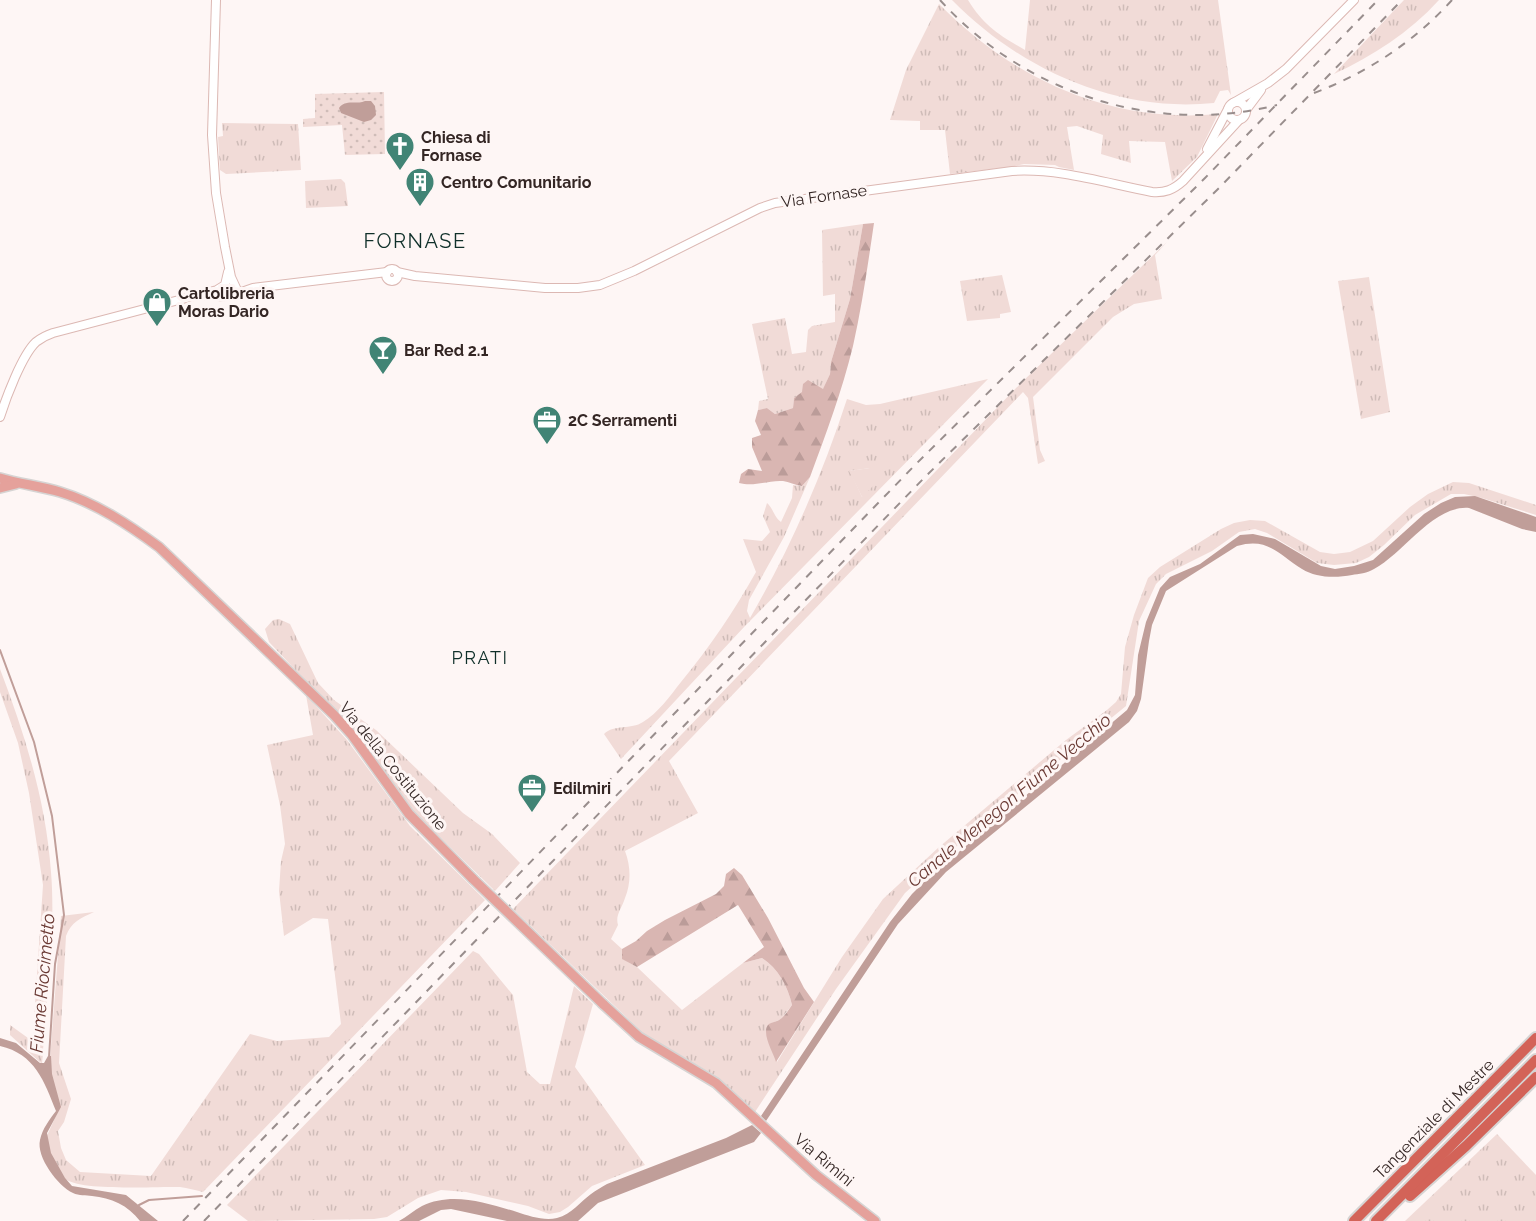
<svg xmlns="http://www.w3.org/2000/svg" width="1536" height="1221" font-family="Raleway,sans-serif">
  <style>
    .grass { fill: url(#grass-tufts); fill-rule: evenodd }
    .forest { fill: url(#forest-firs) }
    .park { fill: url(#park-dots) }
    .garden { fill: #f1dbd7 }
    .water { fill: #c09e99 }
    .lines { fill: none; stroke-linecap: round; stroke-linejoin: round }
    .stream { stroke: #c09e99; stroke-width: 2 }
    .minor-casing { stroke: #dcb8b3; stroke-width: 10 }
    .major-casing { stroke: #d6d4d3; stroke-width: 12 }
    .highway-casing { stroke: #d6d4d3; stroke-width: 14 }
    .minor { stroke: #fff; stroke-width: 8 }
    .major { stroke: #e5a19b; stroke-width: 9 }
    .highway { stroke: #d36358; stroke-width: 10 }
    .rail { stroke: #998e8d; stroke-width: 2; stroke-dasharray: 8 8; stroke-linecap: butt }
    .major-bridge-casing { stroke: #d6d4d3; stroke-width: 12; stroke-linecap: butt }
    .major-bridge { stroke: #e5a19b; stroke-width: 9 }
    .labels { text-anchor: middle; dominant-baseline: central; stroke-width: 6; stroke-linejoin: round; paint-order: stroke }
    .poi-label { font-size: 16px; font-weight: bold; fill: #342624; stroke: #fef6f5; text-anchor: start }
    .street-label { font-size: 16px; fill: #342624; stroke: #fef6f5 }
    .neighbourhood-label { font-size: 18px; letter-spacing: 1.5px; fill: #10302a; stroke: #fef6f5 }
    .water-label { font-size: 18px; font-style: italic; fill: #6a3933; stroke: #fef6f5 }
    .quarter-label { font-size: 20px; letter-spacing: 1.5px; fill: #10302a; stroke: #fef6f5 }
  </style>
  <defs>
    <pattern id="grass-tufts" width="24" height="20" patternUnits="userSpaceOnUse" patternTransform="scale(1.5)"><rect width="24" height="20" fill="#f1dbd7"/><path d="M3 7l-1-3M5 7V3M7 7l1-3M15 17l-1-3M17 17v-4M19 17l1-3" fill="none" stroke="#cfbcb8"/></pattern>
    <pattern id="forest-firs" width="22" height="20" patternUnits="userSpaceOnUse" patternTransform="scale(1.5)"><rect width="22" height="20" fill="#d9b6b2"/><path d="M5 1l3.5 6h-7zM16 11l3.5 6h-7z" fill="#bb9c99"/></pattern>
    <pattern id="park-dots" width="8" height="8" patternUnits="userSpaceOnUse" patternTransform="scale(1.5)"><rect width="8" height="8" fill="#f1dbd7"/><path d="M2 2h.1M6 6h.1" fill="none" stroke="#cfbcb8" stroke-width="1.8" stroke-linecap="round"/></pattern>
  </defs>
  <rect width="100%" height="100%" fill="#fef6f5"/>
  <g class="grass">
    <path d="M952,0h16c16,26 31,35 57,50l5,-50h188l13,95 -3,-5 -8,1 -6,12c-99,10 -194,-34 -262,-103z"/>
    <path d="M1404,0h35c-29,32 -66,56 -105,74z"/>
    <path d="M939,4c75,76 172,120 279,110l-21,43 -25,24 -7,-39 -36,-1 2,22 -30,-9 2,-19 -26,-9 -10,1 7,43 -15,-3 -4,-2 -31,-1 -14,3 -60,7 -5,-44h-25v-9l-30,-1 16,-50z"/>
    <path d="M222,123l76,1 3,46 -75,4 -6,-4 -2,-33 5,-1z"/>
    <path d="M341,179l4,4 3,23 -42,2 -1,-27z"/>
    <path d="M863,224l-13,75 -19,63 -1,12 -7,16 -8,-4 -21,12 -1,10 -18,6 -8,-6 -9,2 1,-9 9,-2 -16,-75 33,-6 7,36 14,-2 2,-22 4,-4 23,-4v-28l-12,2 -1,-66z"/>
    <path d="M1167,242l-12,13 7,44 -28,5 -21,13 -80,80 7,53 5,11 -7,3 -10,-66 -5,-6 -354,369 29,52 -73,38c6,16 6,32 0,47 -3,10 -10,17 -7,27l-7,14 11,10 1,10 14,8 45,43 61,-47 19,-5c16,10 26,29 30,47l-11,14 -11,5v21l7,17 65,-105 41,-58 55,-51 128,-108 41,-30 9,-8 5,-8 4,-47 9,-32 14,-37 12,-11 61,-38 13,-6 16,-3 15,1 55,31 14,2 16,-2 23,-11 37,-34 18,-13 25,-12 16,1 67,22v10l-54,-17 -18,-4h-13l-36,21 -31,30 -15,12 -13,6 -22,2 -17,-2 -50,-30 -12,-4 -16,3 -27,19 -46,23 -10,10 -17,37 -13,85 -142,116 -79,71 -69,96 -81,123 -41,-37 -70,-41 -131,-125 508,-526z"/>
    <path d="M1002,275l9,37 -11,2v4l-33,3 -7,-40z"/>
    <path d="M1369,277l21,135 -29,7 -23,-138z"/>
    <path d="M988,379l-243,247 -124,133 -17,-25c10,-10 27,-4 39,-12 15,-9 27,-26 38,-40 29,-35 53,-71 75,-110l-13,-33 19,2 8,-9 -7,-16 4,-13c6,5 7,14 14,19l11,-24 1,-13 9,1 8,-9 -26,60 -35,63 -2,11 3,7c40,-69 72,-142 97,-219l19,6 14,-1zM870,468l-8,29 -12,-26z"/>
    <path d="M279,619l11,5 28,59 16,17 42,30 87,83 29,21 28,29 -25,28 -80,-78 -57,-77 -89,-94 -4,-13 8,-9z"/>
    <path d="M0,669c25,66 46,132 51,203 5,61 -5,131 -9,192l-32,-29v-10l18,13 5,-4 10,-149 -14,-92 -11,-50 -18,-51z"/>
    <path d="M306,695l41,45 63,86 75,74 -282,292c-8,-2 -15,-4 -23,-5 -24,-1 -101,5 -116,-9 -9,-8 -15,-27 -19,-38l15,-33 -11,-35 12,-156 33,-4c-13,6 -23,10 -28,24l-7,127 12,36 -7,23 -6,9 3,17 5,12 14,12 71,4 99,-142 27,7 52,-4 12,-13 -13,-105 -15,-1 -29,18 -5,-45 2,-30 4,-17 -5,-39 -13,-60 46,-10z"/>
    <path d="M473,951l6,3 34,41 14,77 13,12h10l24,-98 19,18 -18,63 70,98 -53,21 -24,21 -8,5 -11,2 -21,-8 -62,-14 -25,-2 -23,8 -31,19 -13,2 -126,2 -21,-16z"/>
    <path d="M1497,1134l39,41v46h-131z"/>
  </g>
  <g class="forest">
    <path d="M874,223c-6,41 -12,83 -21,123 -11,45 -27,88 -43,131l-8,9c-7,-1 -13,-4 -19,-5 -15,-1 -28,6 -44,2l2,-9 7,-5 14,2 -10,-24v-9l9,-3 -6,-14 3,-11 9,-2 8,6 18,-6 1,-10 8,-6 1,-8 5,-4 15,9 7,-15 1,-12 19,-63 13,-75z"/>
    <path d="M734,868l8,7 26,43 36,70 10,14 -38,60c-2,-8 -16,-30 -7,-38 2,-1 8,-3 10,-4 5,-3 9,-9 13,-15 -4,-18 -14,-37 -30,-47l-19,5 21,-16 -26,-42 -101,62 -15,-8v-10l14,-8 11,-10 18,-11 51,-26 8,-8 2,-12z"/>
  </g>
  <path class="park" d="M384,92l1,62 -40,1 -3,-30 -39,2v-8l12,-1v-24z"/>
  <path class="garden" d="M890,461l2,5 -14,6 3,6 -19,19 -13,-26 21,-3 12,-6z"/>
  <g class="water">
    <path d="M365,101h6l4,5 1,9 -5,5 -7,2 -23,-9 -2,-5c7,-9 17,-3 26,-7z"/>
    <path d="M1475,496l61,21v15l-14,-3 -53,-21c-36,-3 -66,46 -95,61 -6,4 -16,5 -22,6 -16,3 -36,3 -50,-6 -24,-15 -34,-32 -65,-23l-71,45 -14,34 -3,16 -8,58 -4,12 -8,11 -183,150 -48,52 -132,197 -5,-5 129,-194 22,-28 16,-16 199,-168 8,-15 3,-40 8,-33 14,-34 10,-11 30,-13 40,-29 13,-1 22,5 46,27 14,3 19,-3 19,-6 51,-46 17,-11 14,-6z"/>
    <path d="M0,1038l16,5 24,20h4l4,-7h3l1,18 9,33 -14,26 4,20 14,25 7,8 54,9 32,26h-18c-12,-16 -29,-23 -48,-25 -6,-1 -13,0 -19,-3 -15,-7 -37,-36 -33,-53 2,-11 10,-21 16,-29 -12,-30 -21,-57 -56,-65z"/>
    <path d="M752,1125l9,8 -7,9 -156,61 -20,18h-71l-56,-12 -10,1 -22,11h-20c8,-4 15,-11 23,-15 30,-15 65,-3 95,6 12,4 27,9 40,6 15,-4 23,-16 34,-24 5,-4 11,-7 16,-10l119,-46z"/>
  </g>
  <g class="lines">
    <g class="stream">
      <path d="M0,650l34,92 18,74 12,99 -9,49 -6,93"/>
      <path d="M139,1205l10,-5 53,-4"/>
    </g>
    <g class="minor-casing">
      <g id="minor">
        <circle cx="1237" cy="111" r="9"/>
        <path d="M1233,103l35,-20 18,-14 68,-69"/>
        <path d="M1246,110l15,-20"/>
        <path d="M1207,149l21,-40"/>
        <circle cx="392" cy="275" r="6"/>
        <path d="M397,272l18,4 130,12h33l22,-3 34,-14 126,-63 15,-5 237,-32c47,-3 93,12 140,21 13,1 21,-2 31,-11l56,-61"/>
        <path d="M236,294l17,-6 134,-16"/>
        <path d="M202,295l30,2 4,-3 1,-4 -6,-13 -6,-30 -9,-54 -4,-58 4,-135"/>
        <path d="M0,417c6,-19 22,-62 36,-75 5,-4 11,-7 17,-9l164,-43 8,-5 3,-13"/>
      </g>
    </g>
    <g class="major-casing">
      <g id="major">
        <path d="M0,478c20,6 40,8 60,14 36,11 69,33 99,55l175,168 18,20 57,79 64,65"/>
        <path d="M0,488l16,-4"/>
        <path d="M603,1004l36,33 77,46 100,92 59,46"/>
      </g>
    </g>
    <g class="highway-casing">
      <g id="highway">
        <path d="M1410,1196l56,-50 70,-69"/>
        <path d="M1354,1221l182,-183"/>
        <path d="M1376,1221l160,-161"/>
      </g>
    </g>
    <use href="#minor" class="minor"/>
    <use href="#major" class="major"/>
    <use href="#highway" class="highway"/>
    <g class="rail">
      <path d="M940,0c84,93 215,136 337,105"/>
      <path d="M1314,93c53,-20 100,-51 138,-93"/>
      <path d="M183,1221l731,-755 291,-288 173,-178"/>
      <path d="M204,1221l722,-745 291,-286 185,-190"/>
    </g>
    <g class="major-bridge-casing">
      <path id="major-bridge" d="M473,879l130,125"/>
    </g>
    <use href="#major-bridge" class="major-bridge"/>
  </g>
  <defs>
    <g id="church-pin" transform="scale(1.5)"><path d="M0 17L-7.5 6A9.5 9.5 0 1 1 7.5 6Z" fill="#418475" stroke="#fef6f5"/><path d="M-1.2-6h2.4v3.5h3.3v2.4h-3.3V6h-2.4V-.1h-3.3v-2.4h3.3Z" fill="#fff"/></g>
    <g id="building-pin" transform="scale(1.5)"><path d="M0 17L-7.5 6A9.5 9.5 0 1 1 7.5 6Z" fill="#418475" stroke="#fef6f5"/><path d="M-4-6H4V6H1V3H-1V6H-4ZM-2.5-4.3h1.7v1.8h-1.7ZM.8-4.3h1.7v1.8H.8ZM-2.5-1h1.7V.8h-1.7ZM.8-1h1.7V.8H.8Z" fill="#fff"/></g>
    <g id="shop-pin" transform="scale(1.5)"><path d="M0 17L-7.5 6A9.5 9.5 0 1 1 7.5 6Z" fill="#418475" stroke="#fef6f5"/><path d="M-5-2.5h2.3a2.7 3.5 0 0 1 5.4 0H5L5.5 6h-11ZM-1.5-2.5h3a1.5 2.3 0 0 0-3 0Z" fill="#fff"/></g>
    <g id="bar-pin" transform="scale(1.5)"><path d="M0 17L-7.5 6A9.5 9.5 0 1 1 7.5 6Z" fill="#418475" stroke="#fef6f5"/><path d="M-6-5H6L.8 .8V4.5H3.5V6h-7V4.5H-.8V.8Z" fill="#fff"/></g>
    <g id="office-pin" transform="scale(1.5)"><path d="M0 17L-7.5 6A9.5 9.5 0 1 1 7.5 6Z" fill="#418475" stroke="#fef6f5"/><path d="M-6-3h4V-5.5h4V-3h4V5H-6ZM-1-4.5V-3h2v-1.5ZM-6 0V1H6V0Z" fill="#fff"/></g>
  </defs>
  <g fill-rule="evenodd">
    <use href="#church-pin" x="400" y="146"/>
    <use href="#building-pin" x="420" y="182"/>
    <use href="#shop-pin" x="157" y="302"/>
    <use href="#bar-pin" x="383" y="350"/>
    <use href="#office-pin" x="547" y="420"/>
    <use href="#office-pin" x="532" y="788"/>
  </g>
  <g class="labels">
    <g class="poi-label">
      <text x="421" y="137">Chiesa di<tspan x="421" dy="18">Fornase</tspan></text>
      <text x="441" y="182">Centro Comunitario</text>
      <text x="178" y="293">Cartolibreria<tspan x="178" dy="18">Moras Dario</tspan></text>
      <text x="404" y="350">Bar Red 2.1</text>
      <text x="568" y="420">2C Serramenti</text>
      <text x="553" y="788">Edilmiri</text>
    </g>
    <g class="street-label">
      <text transform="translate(824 196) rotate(-8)">Via Fornase</text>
      <text transform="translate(393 766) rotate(51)">Via della Costituzione</text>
      <text transform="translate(1434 1119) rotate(-45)">Tangenziale di Mestre</text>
      <text transform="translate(824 1160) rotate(40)">Via Rimini</text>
    </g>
    <g class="neighbourhood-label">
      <text x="480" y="657">PRATI</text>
    </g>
    <g class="water-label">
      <text transform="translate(1009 800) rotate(-40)">Canale Menegon Fiume Vecchio</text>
      <text transform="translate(42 983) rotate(-85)">Fiume Riocimetto</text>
    </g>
    <g class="quarter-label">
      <text x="415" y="241">FORNASE</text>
    </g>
  </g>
</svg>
